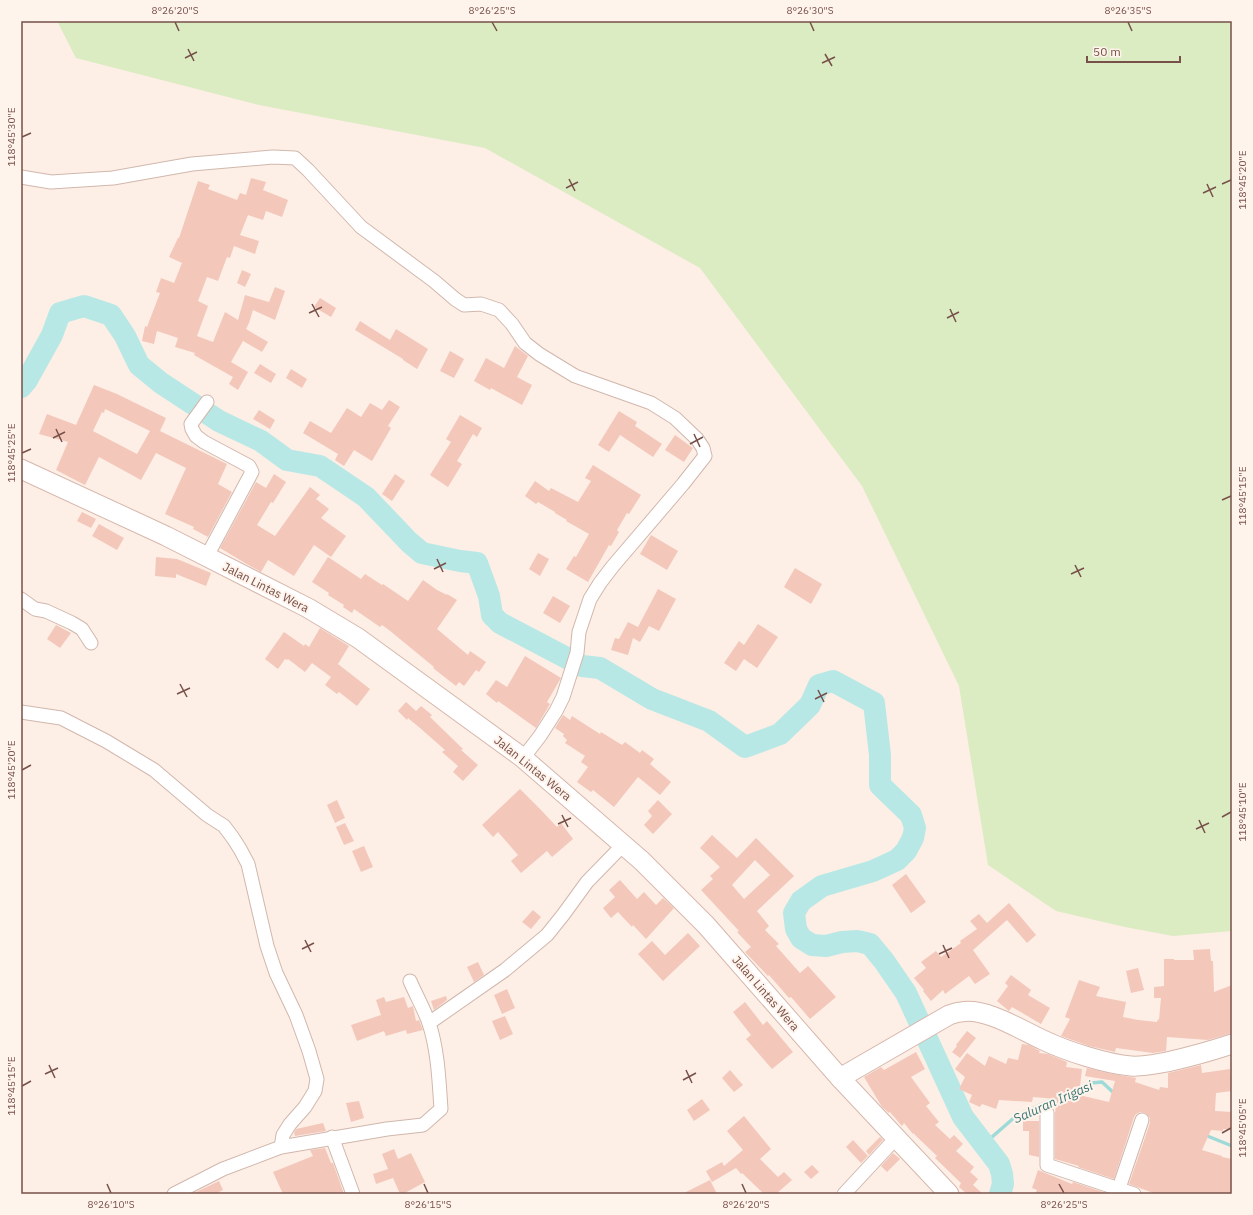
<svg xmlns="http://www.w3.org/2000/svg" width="1253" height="1215" font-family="'IBM Plex Sans',sans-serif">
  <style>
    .green { fill: #dbebc2 }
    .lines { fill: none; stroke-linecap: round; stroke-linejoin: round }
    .stream { stroke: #9edad8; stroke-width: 3.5 }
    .river { stroke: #b8e8e5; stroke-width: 22 }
    .building { fill: #f4c7bb; fill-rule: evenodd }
    .street-casing { stroke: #d1b7ad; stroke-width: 15 }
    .secondary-casing { stroke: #d7b7ac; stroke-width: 21 }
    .street { stroke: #fff; stroke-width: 13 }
    .secondary { stroke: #fff; stroke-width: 19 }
    .ticks { fill: none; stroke: #775049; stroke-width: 1.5 }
    .labels { text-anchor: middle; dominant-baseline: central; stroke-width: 4; stroke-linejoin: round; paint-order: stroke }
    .street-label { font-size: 12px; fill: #775049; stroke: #fff4ec }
    .water-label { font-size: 13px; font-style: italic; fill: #397674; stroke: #fff4ec }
    .neatline { fill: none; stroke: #775049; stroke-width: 1.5 }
    .ticks-label { font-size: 10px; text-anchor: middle; fill: #775049 }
  </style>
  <rect width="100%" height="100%" fill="#fdefe5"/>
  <path class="green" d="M57,21h1175v910l-59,5 -48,-9 -69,-16 -68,-46 -29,-179 -97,-200 -162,-218 -215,-120 -226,-43 -183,-47z"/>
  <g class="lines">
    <g class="stream">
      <path d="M1077,1089l14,-6 11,-1 13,12"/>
      <path d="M1205,1135l27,11"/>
      <path d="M984,1144l32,-28 42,-19"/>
    </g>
    <path class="river" d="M21,387l6,-7 25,-45 8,-22 24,-7 27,9 14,21 14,29 22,18 58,38 42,20 26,19 33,6 46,31 43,45 13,11 38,8 17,2 12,33 3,19 8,8 82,43 18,2 52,31 57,22 36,26 35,-13 30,-29 9,-20 14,-4 41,22 6,52v30l31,30 4,13 -2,10 -7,13 -9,9 -24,11 -51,15 -21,15 -7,12 2,16 5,9 11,7 14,1 16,-4 15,-1 13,3 14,17 22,32 57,124 36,47 3,10 1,10 -3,10"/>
  </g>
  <g class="building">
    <path d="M251,178l15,4 -3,8 25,10 -6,17 -16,-6 -3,9 -15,-5 -8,20 19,6 -4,13 -21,-8 -4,12 -3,-1 -9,24 -11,-4 -9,24 10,5 -11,30 16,6 12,-30 13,8 7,-25 24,7 6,-15 10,4 -10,29 -22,-10 -4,13 -3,6 22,13 -6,10 -19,-11 -12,21 17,10 -10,18 -9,-6 4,-7 -39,-22 1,-2 -20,-6 3,-9 -21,-7 -3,13 -12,-3 3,-15 2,1 13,-34 -4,-1 5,-14 13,5 8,-20 -13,-6 9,-19h1l19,-57 12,4 -2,4 29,11 3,-7 6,2z"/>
    <path d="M242,270l9,4 -6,13 -8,-4z"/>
    <path d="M320,298l16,10 -5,9 -17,-10z"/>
    <path d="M360,321l30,19 6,-11 32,20 -11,20 -14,-9v-1l-48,-29z"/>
    <path d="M515,346l13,10 -11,21 15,8 -10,20 -31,-17 -1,2 -16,-9 12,-23 18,10z"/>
    <path d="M450,351l14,8 -10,19 -14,-7z"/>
    <path d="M260,364l16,10 -5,9 -17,-10z"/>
    <path d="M291,369l16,10 -5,9 -16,-10z"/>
    <path d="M94,385l23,9 49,24 -6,13 67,33 -9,20 14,8 -24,45 -15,-8 1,-2 -29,-13 21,-46 -30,-15 -15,27 -42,-23 -14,28 -29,-15 12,-28 -29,-8 8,-20 29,11zM105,409l45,22 -13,23 -44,-23 9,-19 2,1z"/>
    <path d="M389,400l11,7 -12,19 3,2 -19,33 -18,-11 -10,16 -9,-6 3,-6 -35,-21 7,-12 21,12 16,-25 14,9 9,-14 12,7z"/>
    <path d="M259,410l16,10 -5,9 -17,-10z"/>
    <path d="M619,411l18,11 -2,4 27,18 -9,13 -33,-22 -11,17 -11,-7z"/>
    <path d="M460,415l22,13 -5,9 -4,-3 -16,27 5,3 -14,23 -18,-12 21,-33 -5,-3z"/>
    <path d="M675,435l18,13 -9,14 -19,-12z"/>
    <path d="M593,465l48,30 -12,19 -2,-1 -10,17 2,2 -8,14 -2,-1 -21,37 -22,-13 8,-13 2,1 13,-23 -23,-13 1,-1 -12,-7v-1l-17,-10 -2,2 -11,-8 10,-15 14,10 2,-3 27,14 13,-21 -6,-3z"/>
    <path d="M274,474l12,8 -13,21 -2,-1 -14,23 18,11 35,-49 10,8 -4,4 13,10 -8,9 25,18 -15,21 -17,-12 -20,31 -26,-16 -7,12 -16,-9 -25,-15 36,-66 10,6z"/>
    <path d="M395,474l10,7 -13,20 -10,-7z"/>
    <path d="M82,512l14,7 -5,9 -14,-7z"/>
    <path d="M99,524l25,14 -7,12 -25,-14z"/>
    <path d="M651,535l27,16 -11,19 -27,-16z"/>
    <path d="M538,553l11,6 -9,17 -11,-7z"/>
    <path d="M156,557l21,2 34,14 -5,13 -30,-12v4l-21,-2z"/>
    <path d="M328,557l33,22 4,-5 17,11 1,-1 25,17 15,-21 14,10 10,5v-1l10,6 -20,29 31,26 2,-4 16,11 -7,10 -3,-2 -12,16 -5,-4 -3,4 -23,-18 1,-1 -45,-37 -7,-5 -2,2 -26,-18 -2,4 -9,-6 1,-2 -16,-10 1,-2 -17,-11z"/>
    <path d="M795,568l27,16 -11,20 -27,-17z"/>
    <path d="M658,589l18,10 -17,32 -10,-5 -9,16 -7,-4 -5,17 -17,-5 4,-12 4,1 9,-17 10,5z"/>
    <path d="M553,596l17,10 -10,17 -17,-10z"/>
    <path d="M758,624l20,13 -21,31 -13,-9 -8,12 -12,-8 15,-22 5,4z"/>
    <path d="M56,625l15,8 -11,15 -13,-9z"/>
    <path d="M320,628l29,18 -11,18 32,25 -13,17 -18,-14 -2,2 -12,-9 6,-8 -19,-14 -7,9 -17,-13 -1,1 -2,-1 -7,10 -13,-10 19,-27 20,14 1,-2 4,3z"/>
    <path d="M525,656l36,22 -14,24 3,2 -14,24 -38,-27 -1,2 -11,-9 10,-14 11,7z"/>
    <path d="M406,702l10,9 5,-5 11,9 -2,2 33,32 -2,1 17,15 -15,16 -10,-9 5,-6 -16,-14 3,-2 -25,-22 -12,-10 -1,2 -9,-9z"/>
    <path d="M563,715l7,5 2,-4 28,18 1,-2 21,13 3,-3 15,11 2,-3 12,9 -4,5 21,18 -11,13 -22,-18 -24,30 -21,-17 -2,2 -14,-10 11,-15 -7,-5 4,-6 -20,-13 2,-3 -4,-4 1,-2 -9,-6z"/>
    <path d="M520,789l21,21 16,17 4,-4 12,16 -21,18 -5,-6 -26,22 -10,-12 7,-6 -20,-23 -5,5 -11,-12z"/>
    <path d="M337,800l8,18 -10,5 -8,-18z"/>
    <path d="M658,800l14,14 -19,20 -9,-9 8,-9 -4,-5z"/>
    <path d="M345,823l9,18 -10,4 -8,-18z"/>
    <path d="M712,835l25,23 19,-20 38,38 -37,35 12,15 -4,4 14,14 -3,2 24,27 8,-7 28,31 -26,22 -19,-22 -2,1 -20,-23 -1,1 -23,-24 6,-5 -14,-15 2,-1 -38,-41 12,-11 -3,-3 10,-9 -20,-19zM755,860l15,15 -26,24 -12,-14z"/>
    <path d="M364,846l9,21 -12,5 -9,-21z"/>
    <path d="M906,874l20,28 -15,11 -19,-28z"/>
    <path d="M620,880l17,19 7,-7 12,13 7,-7 11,10 -28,31 -13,-14 -1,2 -14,-15 -7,6 -8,-10 12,-11 -6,-7z"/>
    <path d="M1009,903l27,32 -9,8 -20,-23 -34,30 17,24 -15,10 -6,-8 -24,18 -2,-4 -12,11 -8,-10 1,-1 -10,-12 12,-10 -5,-6 15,-11 5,6 20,-14 -1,-2 17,-12 -7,-8 9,-7 8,9z"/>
    <path d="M533,910l8,7 -10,12 -9,-7z"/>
    <path d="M688,933l12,13 -37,35 -25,-27 14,-13 13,14z"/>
    <path d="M1210,949l1,12h2l1,31 18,-7v48l-24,7 -41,-3 -1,14 -13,2 -37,-5 -1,4 -26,-6 -28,-10 9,-17 -5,-2 14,-37 21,7 -4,9 30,6 -3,15 15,3 19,2 1,-3 1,1 2,-22h-7v-11l10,-1v-27h10v1h20l-1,-10z"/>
    <path d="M478,962l6,13 -10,7 -7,-15z"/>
    <path d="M1138,968l6,22 -13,3 -5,-22z"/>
    <path d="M1011,975l20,15 -3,5 22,13 -9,16 -29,-17 -3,4 -12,-10 11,-15 -3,-3z"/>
    <path d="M507,989l8,19 -13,6 -8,-19z"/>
    <path d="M446,996l1,4 -13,10 -3,-9z"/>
    <path d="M384,997l2,5 18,-5 4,11 5,-2 3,15 3,-1 4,10 -16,4 -1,-4 -20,6 -2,-5 -27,10 -6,-16 30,-10 -5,-15z"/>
    <path d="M745,1002l18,23 4,-4 26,31 -21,17 -26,-30 5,-4 -18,-23z"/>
    <path d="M505,1016l8,18 -13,6 -8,-19z"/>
    <path d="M967,1031l9,7 -16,20 -8,-6 5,-6 -1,-1z"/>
    <path d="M1022,1044l7,1 11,6 -1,2 9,1 19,8 -1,5 16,2 -3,26 30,7 6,-21 -30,-5 2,-8 21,5 28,5 -1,4 24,8 1,-3 8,1v-15l33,-8 1,8 28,-4 2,22 -16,2 -1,18 17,1v18l-9,-1v2l-12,-1 -9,20 20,6v1l10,2v35h-76l-27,-10 21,-61v-5l-5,-5 -5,-1 -4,2 -2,3 -20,62 -36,-12 1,-1 -24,-7v-46l2,-14 -24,-2 -1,5 -33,-2 -3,9 -14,-5 -2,3 -11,-5 3,-7 -13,-6 6,-12 -10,-8 12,-16 18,13 4,-10 17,8 2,-6 10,2z"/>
    <path d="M916,1052l9,17 -14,8 19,26 -4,3 13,16 -4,3 15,14 4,-4 9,9 -7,7 18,16 -4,5 8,7 -5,6 10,9h-16l-8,-7 2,-4 -26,-25 2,-2 -24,-23v1l-9,-11 -2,3 -12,-14 -1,1 -7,-6 -18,-30 17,-10 3,3z"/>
    <path d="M730,1070l13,15 -9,7 -12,-14z"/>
    <path d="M702,1099l8,11 -16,11 -7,-11z"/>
    <path d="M359,1101l5,17 -13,4 -5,-19z"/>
    <path d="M744,1116l27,33 -11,10 18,18 6,-5 8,8 -16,14h-12l-22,-21 -1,1 -5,-6 -24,14 -6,-11 16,-9 2,4 19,-16 -16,-19z"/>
    <path d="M1023,1121h16v36l-10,-2v-24h-6z"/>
    <path d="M323,1123l3,8 -31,5 -1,-3 2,-4z"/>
    <path d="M880,1137l3,3 -14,15 -3,-4z"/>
    <path d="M853,1140l15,16 -7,7 -15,-16z"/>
    <path d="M325,1148l6,15h2l11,31h-61l-10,-22 40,-16 -3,-6z"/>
    <path d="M394,1149l4,10 13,-6 14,29 -22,12h-3l-7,-16 -17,6 -3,-10 15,-5 -6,-15z"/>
    <path d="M893,1153l7,6 -13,13 -6,-6z"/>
    <path d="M812,1165l7,7 -8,7 -7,-7z"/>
    <path d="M1038,1170l34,14 1,-2 36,12h-74l2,-4 -5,-2z"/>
    <path d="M710,1180l7,14h-35z"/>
    <path d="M219,1181l4,9 -8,4h-23z"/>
  </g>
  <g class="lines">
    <g class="street-casing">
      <g id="street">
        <path d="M21,177l30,5 62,-4 79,-14 81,-7 22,1 13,12 53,57 73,54 21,18 9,6 17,-1 18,6 13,14 13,19 14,11 36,22 76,27 24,15 22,21 6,9 2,8 -22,28 -70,82 -13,17 -10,16 -11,33 -2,21 -14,44 -7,14 -16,25 -17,22"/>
        <path d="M207,556l45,-84 -3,-6 -45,-24 -8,-6 -4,-7 -1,-5 16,-22"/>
        <path d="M21,599l14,10 11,2 26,12 10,6 9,14"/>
        <path d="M21,712l40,6 45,23 48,29 53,45 17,11 9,12 7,11 8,15 19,82 9,27 20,42 13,36 8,28 -2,12 -10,16 -15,17 -7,11 -2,12"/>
        <path d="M429,1023l76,-53 42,-35 16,-20 24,-33 37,-38"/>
        <path d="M1047,1113v52l87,29"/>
        <path d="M332,1137l21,57"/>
        <path d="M174,1194l49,-25 58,-22 106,-18 36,-4 18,-16c-2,-29 -3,-58 -12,-86 -5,-14 -13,-28 -19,-42"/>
        <path d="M844,1194l52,-56"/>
        <path d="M1117,1194l25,-74"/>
      </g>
    </g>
    <g class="secondary-casing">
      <g id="secondary">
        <path d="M21,469l145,67 142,72 50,30 165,120 119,103 64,64 134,153 109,116"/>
        <path d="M840,1078l109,-63c4,-1 8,-3 12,-3 24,-5 60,18 82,28 23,11 63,24 88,26 12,1 24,-2 36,-4 22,-5 44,-11 65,-18"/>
      </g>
    </g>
    <use href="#street" class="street"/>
    <use href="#secondary" class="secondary"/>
  </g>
  <path class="ticks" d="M175,22l4,9M492,22l5,9M810,22l4,9M1128,22l4,9M188,49l6,12M825,54l7,12M185,58l12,-6M822,63l13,-6M22,137l9,-4M569,179l6,12M1207,184l6,13M1222,184l9,-4M566,188l12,-6M1203,193l13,-6M312,304l7,13M950,309l6,13M309,313l13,-6M947,318l12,-6M56,429l6,13M694,434l6,13M53,438l12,-6M690,444l13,-7M22,453l9,-4M1222,500l9,-4M437,559l6,13M1075,565l6,12M434,569l12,-6M1071,574l13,-6M180,684l7,13M818,690l6,12M177,694l13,-6M815,699l12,-6M22,770l9,-5M562,815l6,12M1222,817l9,-5M1199,820l6,13M558,824l13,-6M1196,829l13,-6M305,940l6,12M943,945l6,13M302,949l12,-6M939,954l13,-6M49,1065l6,13M686,1070l6,13M45,1074l13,-6M683,1080l13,-7M22,1086l9,-5M1222,1133l9,-5M107,1184l4,9M424,1184l4,9M742,1184l4,9M1059,1184l5,9"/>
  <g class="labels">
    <g class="street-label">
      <text transform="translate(266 587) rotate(27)">Jalan Lintas Wera</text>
      <text transform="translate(533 768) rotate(39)">Jalan Lintas Wera</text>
      <text transform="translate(766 993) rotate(49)">Jalan Lintas Wera</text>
    </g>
    <g class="water-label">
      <text transform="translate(1053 1102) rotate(-24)">Saluran Irigasi</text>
    </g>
  </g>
  <rect width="1253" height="1215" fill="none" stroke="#fff4ec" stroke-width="44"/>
  <path d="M1087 56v6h93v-6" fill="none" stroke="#775049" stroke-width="2"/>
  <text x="1093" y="56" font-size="12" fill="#775049" stroke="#fff4ec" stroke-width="3" paint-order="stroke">50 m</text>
  <rect x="22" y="22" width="1209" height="1171" class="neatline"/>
  <g class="ticks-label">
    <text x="175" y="14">8°26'20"S</text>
    <text x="492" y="14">8°26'25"S</text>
    <text x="810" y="14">8°26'30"S</text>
    <text x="1128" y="14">8°26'35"S</text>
    <text transform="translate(11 137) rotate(-90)" y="4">118°45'30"E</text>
    <text transform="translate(1242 180) rotate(-90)" y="4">118°45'20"E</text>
    <text transform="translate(11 453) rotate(-90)" y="4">118°45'25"E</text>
    <text transform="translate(1242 496) rotate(-90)" y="4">118°45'15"E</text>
    <text transform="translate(11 770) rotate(-90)" y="4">118°45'20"E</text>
    <text transform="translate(1242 812) rotate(-90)" y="4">118°45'10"E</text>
    <text transform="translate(11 1086) rotate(-90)" y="4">118°45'15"E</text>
    <text transform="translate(1242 1128) rotate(-90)" y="4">118°45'05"E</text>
    <text x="111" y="1208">8°26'10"S</text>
    <text x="428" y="1208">8°26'15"S</text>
    <text x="746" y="1208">8°26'20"S</text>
    <text x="1064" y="1208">8°26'25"S</text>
  </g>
</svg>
